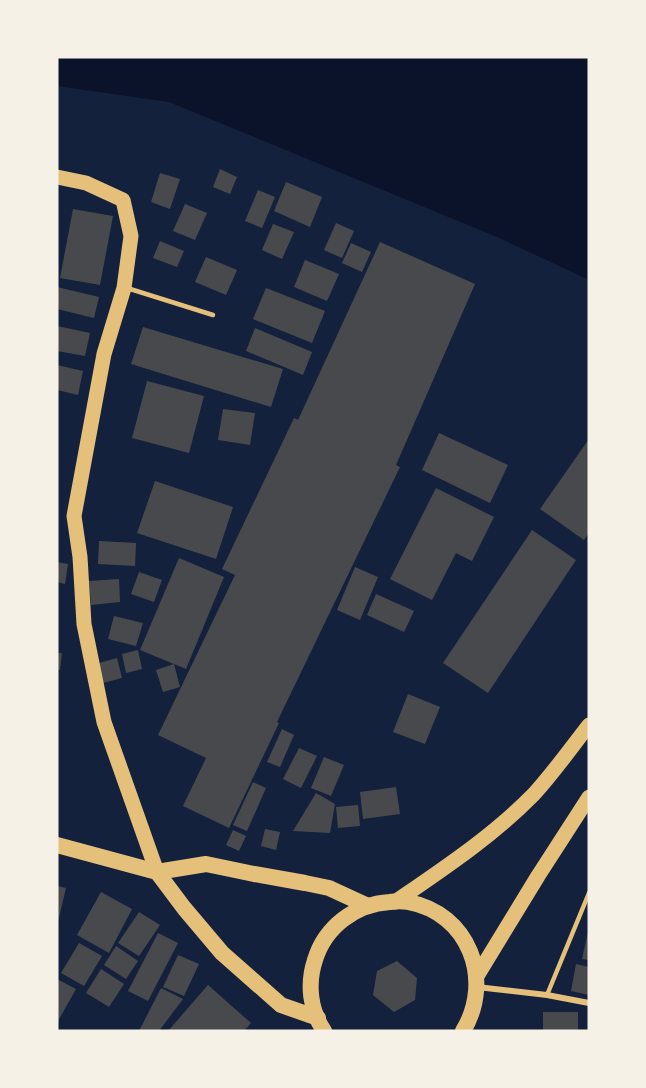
<svg xmlns="http://www.w3.org/2000/svg" width="646" height="1088" font-family="'IBM Plex Sans',sans-serif">
  <style>
    .water { fill: #0b132b }
    .building { fill: #48494c }
    .lines { fill: none; stroke-linecap: round; stroke-linejoin: round }
    .service { stroke: #e5c07b; stroke-width: 4.5 }
    .minor { stroke: #e5c07b; stroke-width: 6 }
    .primary { stroke: #e5c07b; stroke-width: 15 }
    .trunk { stroke: #e5c07b; stroke-width: 16 }
  </style>
  <rect width="100%" height="100%" fill="#14213d"/>
  <path class="water" d="M57,57h532v223l-92,-43 -328,-135 -112,-16z"/>
  <g class="building">
    <path d="M220,169l17,8 -7,17 -17,-7z"/>
    <path d="M160,173l20,6 -10,30 -19,-7z"/>
    <path d="M286,182l36,15 -12,30 -36,-16z"/>
    <path d="M258,190l17,7 -13,31 -17,-7z"/>
    <path d="M185,204l22,9 -12,27 -22,-9z"/>
    <path d="M73,209l40,7 -13,69 -40,-7z"/>
    <path d="M336,223l18,8 -12,27 -18,-8z"/>
    <path d="M273,224l21,8 -12,27 -20,-9z"/>
    <path d="M160,241l24,10 -7,16 -24,-9z"/>
    <path d="M380,242l95,42 -79,181 4,2 -123,255 2,1 -50,105 -46,-22 23,-48 -48,-23 77,-160 -13,-6 72,-151 4,2z"/>
    <path d="M351,243l20,9 -9,20 -20,-9z"/>
    <path d="M206,257l31,13 -11,25 -31,-13z"/>
    <path d="M305,260l34,14 -12,27 -33,-14z"/>
    <path d="M57,287l42,10 -5,21 -37,-9z"/>
    <path d="M266,288l59,23 -13,32 -59,-24z"/>
    <path d="M57,326l33,7 -5,23 -28,-5z"/>
    <path d="M143,327l140,42 -12,38 -140,-43z"/>
    <path d="M255,328l57,24 -9,23 -57,-24z"/>
    <path d="M57,365l26,6 -5,24 -21,-5z"/>
    <path d="M147,381l57,15 -15,57 -57,-15z"/>
    <path d="M223,409l32,4 -5,32 -32,-5z"/>
    <path d="M439,433l69,32 -18,38 -68,-33z"/>
    <path d="M589,439v94l-5,7 -44,-31z"/>
    <path d="M155,481l78,26 -17,52 -79,-26z"/>
    <path d="M436,488l58,29 -22,44 -16,-8 -24,47 -42,-21z"/>
    <path d="M532,530l44,30 -88,133 -45,-30z"/>
    <path d="M99,541l37,2 -1,23 -37,-2z"/>
    <path d="M179,558l45,19 -38,92 -46,-19z"/>
    <path d="M57,562l11,2 -3,20 -8,-2z"/>
    <path d="M355,567l23,10 -18,43 -23,-10z"/>
    <path d="M139,572l23,8 -8,22 -23,-8z"/>
    <path d="M119,579l1,23 -29,3 -2,-24z"/>
    <path d="M376,594l38,17 -10,21 -37,-17z"/>
    <path d="M114,616l29,7 -7,23 -28,-7z"/>
    <path d="M138,650l4,19 -16,4 -4,-19z"/>
    <path d="M57,653h5l-2,17 -3,-1z"/>
    <path d="M117,658l5,20 -19,5 -4,-20z"/>
    <path d="M174,664l6,23 -17,5 -7,-22z"/>
    <path d="M408,694l32,13 -15,37 -32,-12z"/>
    <path d="M282,729l12,6 -14,32 -13,-5z"/>
    <path d="M299,748l18,8 -16,32 -18,-9z"/>
    <path d="M324,757l20,8 -13,31 -20,-8z"/>
    <path d="M253,782l13,6 -19,43 -14,-6z"/>
    <path d="M396,787l4,27 -37,5 -3,-27z"/>
    <path d="M316,793l19,11 -5,29 -37,-2z"/>
    <path d="M358,805l2,21 -22,2 -2,-21z"/>
    <path d="M265,829l15,3 -4,18 -15,-4z"/>
    <path d="M233,830l13,6 -7,15 -13,-6z"/>
    <path d="M57,886l9,2 -8,34 -1,-1z"/>
    <path d="M101,892l31,17 -23,44 -32,-18z"/>
    <path d="M139,912l21,13 -21,31 -21,-13z"/>
    <path d="M588,932h1v28l-7,-1z"/>
    <path d="M158,933l20,10 -30,58 -20,-10z"/>
    <path d="M79,943l23,13 -18,30 -23,-13z"/>
    <path d="M116,946l22,15 -12,18 -22,-14z"/>
    <path d="M178,955l21,9 -15,32 -21,-9z"/>
    <path d="M397,961l20,17 -2,22 -21,12 -21,-17 4,-24z"/>
    <path d="M576,964l13,3v28l-18,-4z"/>
    <path d="M101,969l23,15 -15,23 -23,-14z"/>
    <path d="M57,979l19,10 -18,32 -1,-1z"/>
    <path d="M208,985l43,38 -7,8h-76z"/>
    <path d="M161,988l22,11 -24,32h-20z"/>
    <rect x="543" y="1012" width="35" height="19"/>
  </g>
  <g class="lines">
    <g class="service">
      <path d="M127,288l86,27"/>
      <path d="M547,995l42,-102"/>
    </g>
    <path class="minor" d="M477,987l70,8 42,8"/>
    <g class="primary">
      <path d="M57,177l29,6 37,17 8,36 -7,52 -20,66 -30,162 6,41 4,67 20,98 53,150"/>
      <path d="M395,902c48,-33 98,-66 139,-108 20,-22 37,-46 55,-69"/>
      <path d="M477,976l61,-100 51,-79"/>
    </g>
    <g class="trunk">
      <path d="M57,845l100,27 49,-8 48,10 51,9 24,5 39,18"/>
      <path d="M157,872l27,36 38,45 59,52 37,13"/>
      <path d="M324,1031c-14,-21 -17,-47 -9,-71 10,-33 40,-56 75,-58 6,-1 13,-1 18,0 61,11 86,78 55,129"/>
    </g>
  </g>
  <rect width="646" height="1088" fill="none" stroke="#f6f1e7" stroke-width="117"/>
</svg>
